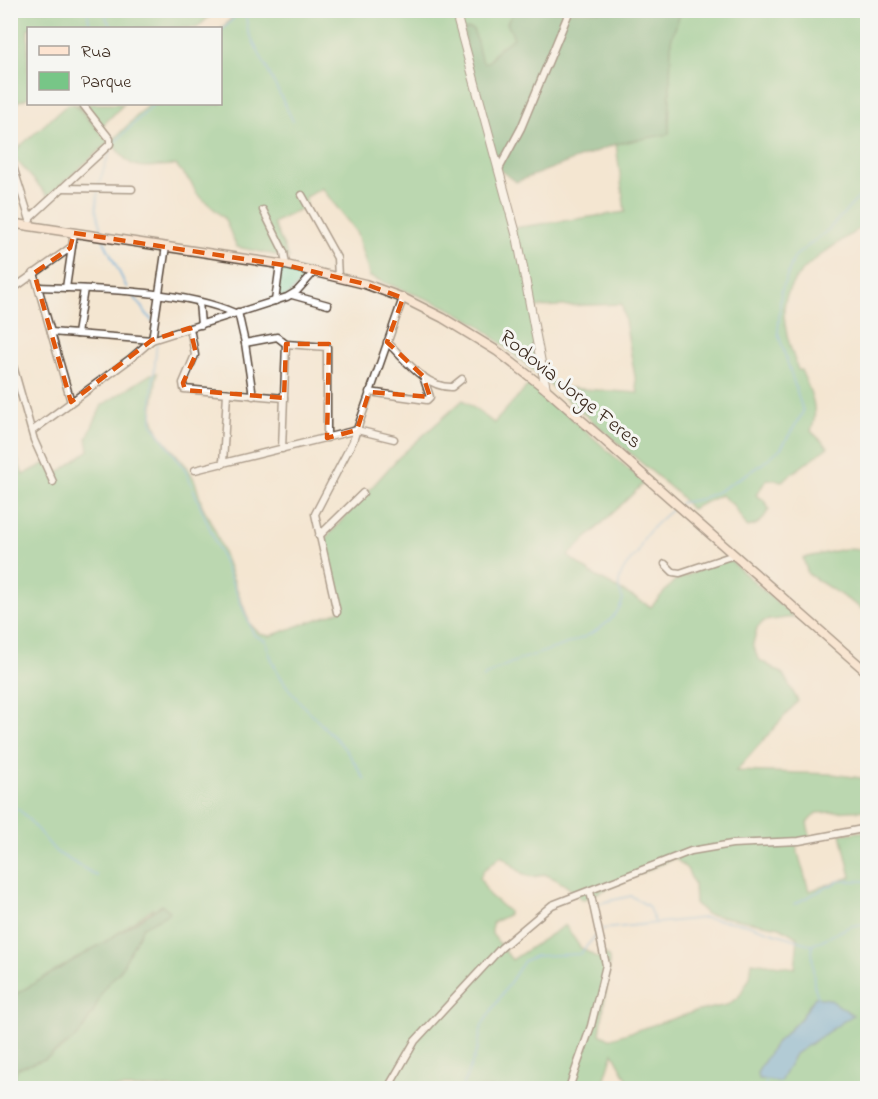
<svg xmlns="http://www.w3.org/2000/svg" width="878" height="1099" font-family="'Indie Flower',sans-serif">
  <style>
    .green { fill: #77c687; stroke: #597852; stroke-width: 1.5; fill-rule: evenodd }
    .forest { fill: #61ab74; stroke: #4e6a49; stroke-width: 1.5 }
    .water { fill: #63abda; stroke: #4f6a7c; stroke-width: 1.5 }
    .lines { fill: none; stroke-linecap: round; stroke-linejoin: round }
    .stream { stroke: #63abda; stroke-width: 1.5 }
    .minor-casing { stroke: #574639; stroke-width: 9 }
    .tertiary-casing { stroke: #574639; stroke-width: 10 }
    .secondary-casing { stroke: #574639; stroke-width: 11 }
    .minor { stroke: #fff; stroke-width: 6 }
    .tertiary { stroke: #fff; stroke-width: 8 }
    .secondary { stroke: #fde4d1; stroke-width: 8 }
    .marked { fill: none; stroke: #df570d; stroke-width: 4.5; stroke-dasharray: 12 8; stroke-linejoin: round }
    .labels { text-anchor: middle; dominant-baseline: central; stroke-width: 6; stroke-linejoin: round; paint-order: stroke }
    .street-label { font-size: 21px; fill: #3b2a1e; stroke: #f6f6f2 }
  </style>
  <rect width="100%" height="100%" fill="#f6f6f2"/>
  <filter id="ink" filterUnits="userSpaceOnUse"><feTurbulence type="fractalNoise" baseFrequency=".0167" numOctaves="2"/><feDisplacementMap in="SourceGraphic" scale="12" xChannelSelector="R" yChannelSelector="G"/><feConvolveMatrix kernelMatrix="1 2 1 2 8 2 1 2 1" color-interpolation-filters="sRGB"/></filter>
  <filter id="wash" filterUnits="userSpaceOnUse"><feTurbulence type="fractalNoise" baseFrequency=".008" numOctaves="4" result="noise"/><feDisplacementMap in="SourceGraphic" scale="24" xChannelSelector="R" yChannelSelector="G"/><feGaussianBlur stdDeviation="1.35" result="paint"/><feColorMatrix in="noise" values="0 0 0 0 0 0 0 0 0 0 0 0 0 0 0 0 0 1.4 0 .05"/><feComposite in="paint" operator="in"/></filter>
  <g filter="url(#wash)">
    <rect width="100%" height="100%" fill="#f4e6d1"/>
    <g class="green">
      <path d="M10,11l1,-1 204,1 -18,17h-169v70l-17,6z"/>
      <path d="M238,11h276l-7,12 8,15 -22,17 -3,6 -6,2c-8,-10 -7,-22 -11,-34l20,131 20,68 112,-16 -9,-68 53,-11 2,-93 10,-29h186v212c-29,23 -82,45 -83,88 0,20 8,41 14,59h3c9,20 19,39 10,61l17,16 -46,34 -15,-2 -11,16 8,5 5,9c-6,11 -9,16 -22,18l-14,-22 -12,-10 -30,14 -13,-15 -200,-170 -33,-18 -75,-29 -14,-45 -34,-44 -16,9v9l-33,17 16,35 -52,-11 -13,-29 -28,-25 -4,-9 -16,-19c-38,1 -41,10 -65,-23l38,-38h71l1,-75zM622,304l16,89 -82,-6 -13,-19 -9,-61z"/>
      <path d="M68,104h6l35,38 -61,54 -37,-42z"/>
      <path d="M77,104h47l-25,25z"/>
      <path d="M282,267l29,5 -24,24 -10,2z"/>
      <path d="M157,373l-5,42 7,19 29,34 7,13 7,24 13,25 35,94 10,10 10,2 70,-25 -15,-72 74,-82 64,-57 31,23 37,-41 113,101 -76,73 24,18 59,33 23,-26 53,-23 67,59 -30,4 -7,7 -4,16 5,15 25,15 15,27 -62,70 97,3 34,5v31l-51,3 -9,10 4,17 -16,2 14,49 42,-14 -10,-43 26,-3v257h-235l-19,-35 -11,35h-591v-7l7,-13 27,-9 21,-13 17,-17 21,-41 16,-17 33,-63 -45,32 -97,57 -1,-560 13,38 23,-12 9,12 34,-25 -2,-12 15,-33 49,-31zM501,856c16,9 22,28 43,18 16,6 26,14 38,26l93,-42 12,11 7,15 1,19 11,11 74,13 18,11 -3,30 -43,-6 -2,15 -12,21 -11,7 -33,7 -85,27 -9,-5 9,-66v-9l-3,-5 -9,4 -17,-11 -15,-22 -53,35 -20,-26v-11l16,-8v-4l-19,-16 -9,-17 3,-7zM811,1002l41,13 -57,39 -15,27 -22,-8 16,-28 27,-27z"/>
      <path d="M844,549l23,1v62l-59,-38 -5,-16z"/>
    </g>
    <g class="forest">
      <path d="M514,11h167l-10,29 -2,94 -53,10 -100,38 -15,-11 -11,-17 -2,-24 -21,-75 -2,-26h7c8,11 4,24 12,34l6,-2 8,-12 16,-11 -7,-15z"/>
      <path d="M162,905l7,5 -1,4 -25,13 -23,44 -16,17 -11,25 -15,23 -33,23 -27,9 -7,13v-84l97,-57z"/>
    </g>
    <path class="water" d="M815,997l14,2 24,16 -58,39 -15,28 -21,-3 -2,-6 17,-28 27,-27z"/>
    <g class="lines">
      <g class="stream">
        <path d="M87,10l2,11 -2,7"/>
        <path d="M108,10l-2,8 6,10"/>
        <path d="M245,10l3,21 45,90"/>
        <path d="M220,32l15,-15 -1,-7"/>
        <path d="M113,144l41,-40"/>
        <path d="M98,186l13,-38"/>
        <path d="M98,191l-2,18 6,24"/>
        <path d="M104,241l23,47"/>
        <path d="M132,294l20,27"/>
        <path d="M157,340l-5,55v29l33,45 69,166 12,6c8,42 44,71 72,100 11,11 19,26 27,39"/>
        <path d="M680,503l21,-4 18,-8 43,-27 19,-16 20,-32 2,-5 -25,-78 3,-41 13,-35 34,-27 40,-42"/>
        <path d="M483,678c36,-29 126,-30 140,-79 -10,-17 1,-33 13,-44 4,-4 4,-9 6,-13 6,-12 22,-26 32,-34"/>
        <path d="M10,803l14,11 32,38 41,24"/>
        <path d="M600,903l31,-7 17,10 7,16"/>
        <path d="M794,904l45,-23h29"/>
        <path d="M602,929l102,-11 42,6 66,21 39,-19 17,-3"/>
        <path d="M812,946l2,39 4,12"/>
        <path d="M10,1081l5,-5"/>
        <path d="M462,1088l15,-38 5,-25 42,-64 11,-5 45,-2 16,-19"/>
        <path d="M765,1088l1,-7"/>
      </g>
    </g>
  </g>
  <g filter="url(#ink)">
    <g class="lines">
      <g class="minor-casing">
        <g id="minor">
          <path d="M10,157l20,63"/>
          <path d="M499,169l22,-41 49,-118"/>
          <path d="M62,188l70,1"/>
          <path d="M302,195l35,63 1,19"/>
          <path d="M263,210l21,42 2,13"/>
          <path d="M30,218l80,-74v-5l-26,-33"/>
          <path d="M34,273l37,129"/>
          <path d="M39,287c57,2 144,3 196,26"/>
          <path d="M66,288l8,-55"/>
          <path d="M10,291l60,-43"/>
          <path d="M292,295l36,10"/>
          <path d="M275,301l5,-37"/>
          <path d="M199,302l2,23"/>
          <path d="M238,312l7,31 32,-6 9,7 41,3v91"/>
          <path d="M190,328l5,27 -12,28 1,6 100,9"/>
          <path d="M51,332l101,8 135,-43 10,-6 18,-20"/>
          <path d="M77,334l7,-45"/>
          <path d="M387,342c17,16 38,46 65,45l10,-8"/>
          <path d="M245,343l8,53"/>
          <path d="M10,355l24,85 19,42"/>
          <path d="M369,392l58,8 3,-3 -7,-21"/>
          <path d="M32,431l98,-72 22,-19 14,-94"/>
          <path d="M282,449l4,-105"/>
          <path d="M223,464l4,-71"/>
          <path d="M195,470l162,-40 37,9"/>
          <path d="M319,536l44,-43"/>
          <path d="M665,564l8,8 7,1 54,-18"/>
          <path d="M337,612l-22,-98 38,-73 50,-143"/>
          <path d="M388,1088l27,-47 86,-93 51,-43 139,-54 41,-7 67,-3 69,-13"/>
          <path d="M569,1088l22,-62 15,-61 -16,-74"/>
        </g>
      </g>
      <g class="tertiary-casing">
        <path id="tertiary" d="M455,10l63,231 28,148"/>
      </g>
      <g class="secondary-casing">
        <path id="secondary" d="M10,223l276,42 79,19 38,14 40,20 54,33 49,38 322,284"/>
      </g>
      <use href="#minor" class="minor"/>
      <use href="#tertiary" class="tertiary"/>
      <use href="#secondary" class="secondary"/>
    </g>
  </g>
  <path d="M0 0H878V1099H0ZM74,233l216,33 75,18 38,14 -16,44 36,34 7,21 -61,-5 -12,38 -30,8 2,-94h-43l-2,54 -99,-8 -2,-7 13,-29 -6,-26 -38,12 -81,62 -37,-129 36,-25z" fill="#f4e6d1" fill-opacity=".55" fill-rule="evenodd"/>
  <path class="marked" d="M74,233l216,33 75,18 38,14 -16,44 36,34 7,21 -61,-5 -12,38 -30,8 2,-94h-43l-2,54 -99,-8 -2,-7 13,-29 -6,-26 -38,12 -81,62 -37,-129 36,-25z"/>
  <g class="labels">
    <g class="street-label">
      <text transform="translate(570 390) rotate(39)">Rodovia Jorge Feres</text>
    </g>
  </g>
  <rect width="878" height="1099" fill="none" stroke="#f6f6f2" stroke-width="36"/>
  <rect x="27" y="27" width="195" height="78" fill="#f6f6f2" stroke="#aba49d" stroke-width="1.5"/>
  <rect x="39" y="46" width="30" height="9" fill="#fde4d1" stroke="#aba49d" stroke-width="1.5"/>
  <text x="81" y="57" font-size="18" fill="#3b2a1e">Rua</text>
  <rect x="39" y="72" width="30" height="18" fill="#77c687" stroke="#aba49d" stroke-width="1.5"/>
  <text x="81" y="87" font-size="18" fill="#3b2a1e">Parque</text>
</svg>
